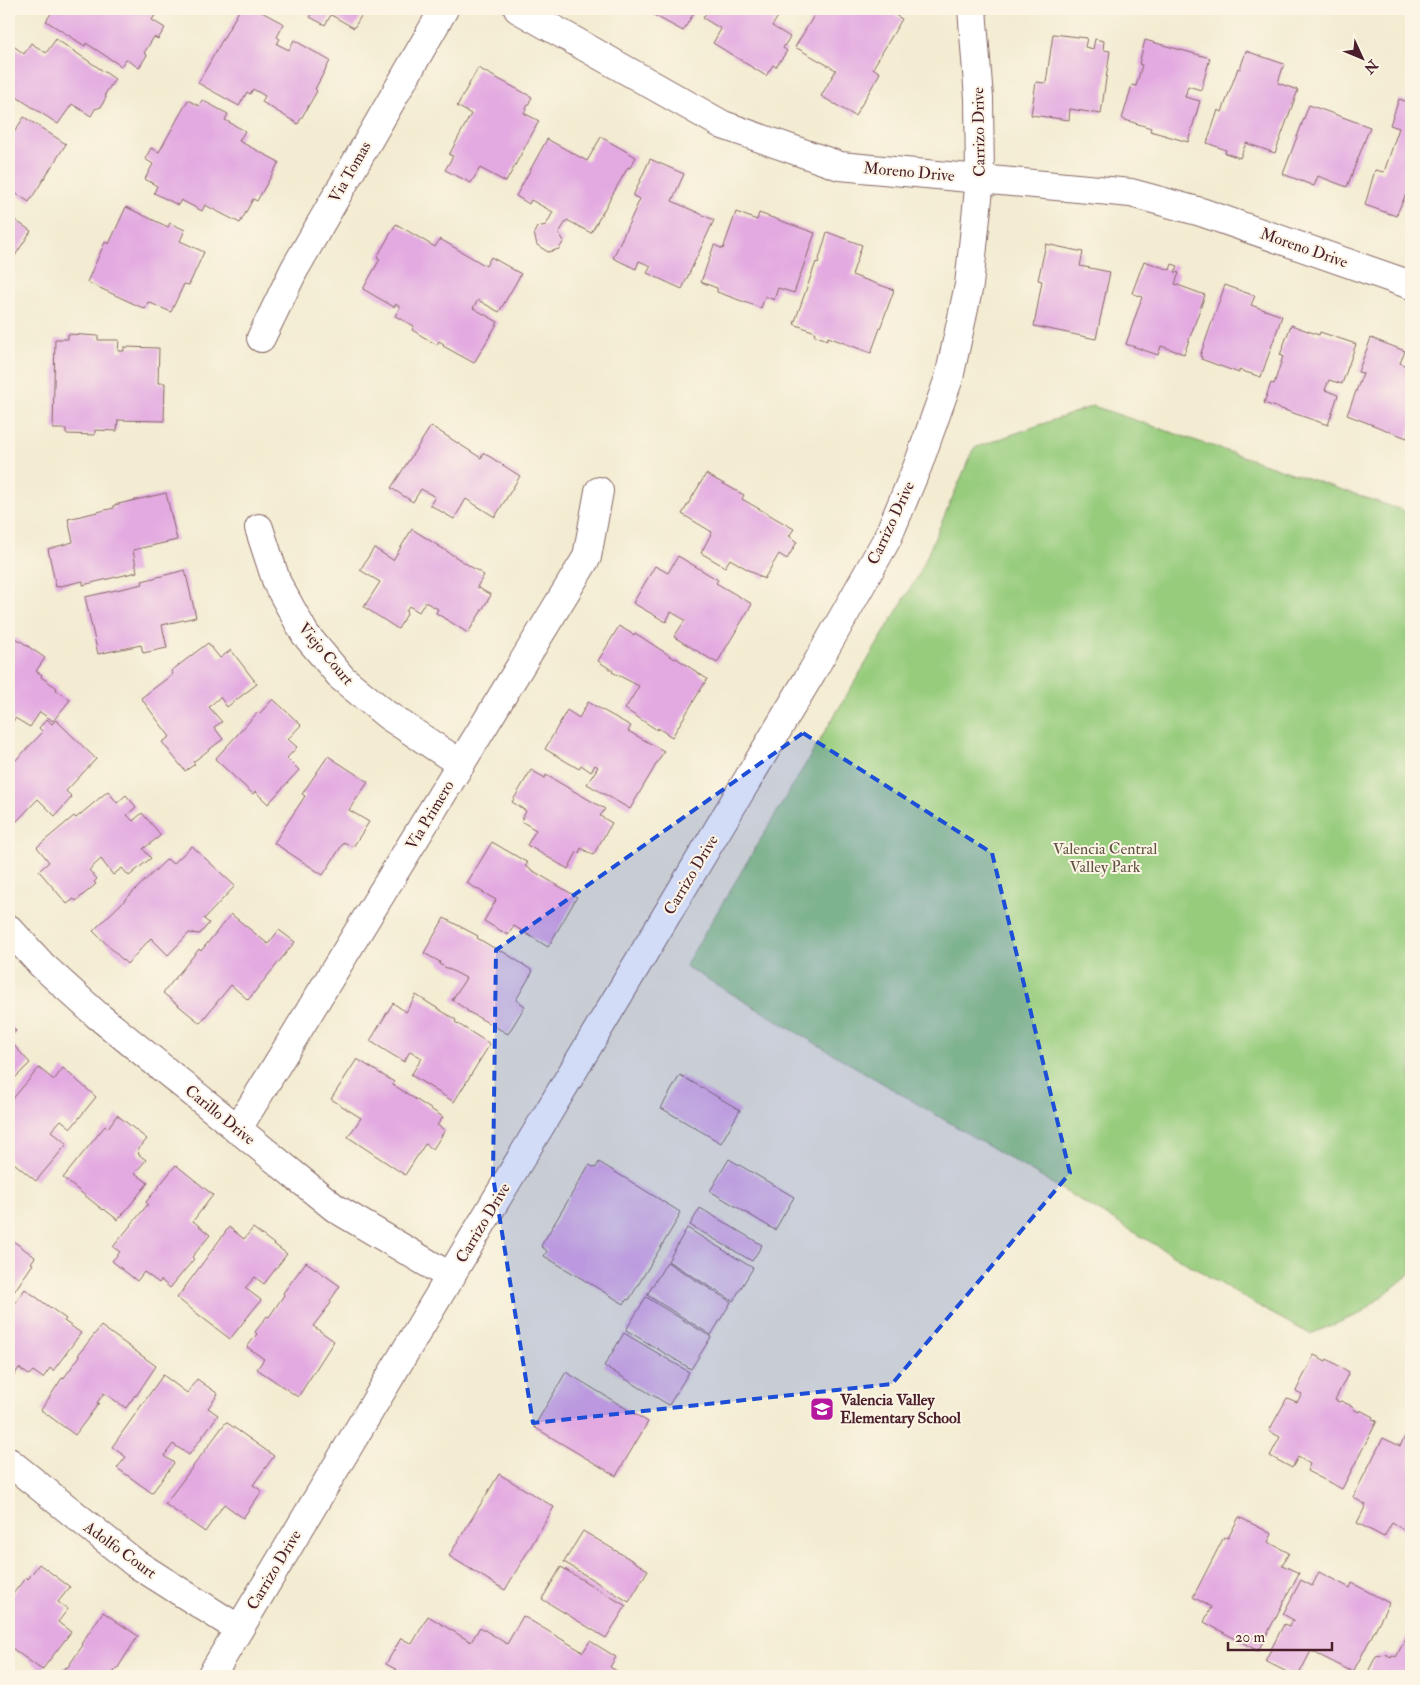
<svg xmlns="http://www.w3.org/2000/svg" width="1420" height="1685" font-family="'IM FELL Double Pica',serif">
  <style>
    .green { fill: #97cc7d; stroke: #707654 }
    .building { fill: #e3aae1 }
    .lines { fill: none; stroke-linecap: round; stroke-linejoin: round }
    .minor-casing { stroke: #856765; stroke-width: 30 }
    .minor { stroke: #fff; stroke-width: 28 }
    .marked { fill: #1d4ed8; fill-opacity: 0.2; stroke: #1d4ed8; stroke-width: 4; stroke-dasharray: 10 6; stroke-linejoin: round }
    .labels { text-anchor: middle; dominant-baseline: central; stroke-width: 4; stroke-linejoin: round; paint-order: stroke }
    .street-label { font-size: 16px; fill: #4a1f2b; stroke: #fcf5e5 }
    .park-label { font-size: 16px; fill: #615344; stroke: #fcf5e5 }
    .poi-label { font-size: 16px; font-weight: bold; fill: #4a1f2b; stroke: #fcf5e5; text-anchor: start }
  </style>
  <rect width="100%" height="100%" fill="#fcf5e5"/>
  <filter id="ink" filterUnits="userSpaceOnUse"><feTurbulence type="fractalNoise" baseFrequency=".02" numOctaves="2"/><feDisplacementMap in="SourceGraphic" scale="10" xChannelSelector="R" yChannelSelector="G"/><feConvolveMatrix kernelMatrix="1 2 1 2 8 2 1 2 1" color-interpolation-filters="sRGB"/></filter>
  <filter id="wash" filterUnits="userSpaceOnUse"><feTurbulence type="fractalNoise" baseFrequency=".0096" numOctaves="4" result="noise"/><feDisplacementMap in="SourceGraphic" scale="20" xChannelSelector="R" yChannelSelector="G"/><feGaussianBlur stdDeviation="1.12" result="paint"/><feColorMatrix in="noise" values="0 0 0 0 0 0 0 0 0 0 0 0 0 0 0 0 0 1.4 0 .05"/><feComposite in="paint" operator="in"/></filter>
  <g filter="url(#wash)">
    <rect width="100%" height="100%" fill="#f3ecd2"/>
    <path class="green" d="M1093,406l318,107v760l-51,41 -50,20 -43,-23 -582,-345 234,-392 55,-126z"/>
    <g id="blocks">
      <g class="building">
        <path d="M54,9h102l2,1 -6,10 13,8 -7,11 -4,-2 -10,16 3,2 -8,13 -13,-9 -5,7 -35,-23 -1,3 -39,-25z"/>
        <path d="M240,9h16l28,15 -7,13 3,2 -3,5 12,6 5,-10 36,21 -15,28 2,2 -19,33 -36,-22 3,-6 -12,-7 -3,5 -3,-2 -8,14 -41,-23z"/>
        <path d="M303,9h62l-11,19 -23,-13 -6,10 -15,-8 1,-2 -8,-5z"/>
        <path d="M655,9h41l-13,22 -31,-17z"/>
        <path d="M709,9h74l-11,17 18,11 -7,11 4,3 -11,16 -3,-2 -7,11 -53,-33 8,-14 -18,-11z"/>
        <path d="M818,9h67l17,10 -29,49 7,5 -25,43 -34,-20 15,-26 -41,-23z"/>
        <path d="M1053,34l34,4 -2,9 8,2 2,-10 9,2 -1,9 7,1 -9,63 -31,-5 -1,11 -38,-5 5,-33 10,1z"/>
        <path d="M56,39l59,40 -10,15 1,3 -5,10 -6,2 -4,7 -19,-12 -14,20 -49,-32v-44l2,-4 13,10 7,-11 15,10z"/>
        <path d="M1145,40l65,18 -9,32 -13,-4 -3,11 15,4 -12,41 -38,-11 1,-3 -29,-9 10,-34 4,1 6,-21 -3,-1z"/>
        <path d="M1246,51l38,13 -6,19 20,7 -23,63 -29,-10 -6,15 -15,-5 1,-3 -19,-7 11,-33 4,2 16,-44 2,1z"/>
        <path d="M478,68l54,29 -8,16 15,8 -33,61 -26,-14 -9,15 -26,-13 8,-14 -4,-1 22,-41 -14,-8z"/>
        <path d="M1399,99l12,4v93l-5,-2 -10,22 -31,-11 10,-35 9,2 15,-44 -9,-3z"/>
        <path d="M188,100l11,6 3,-6 26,14 -3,6 20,11 -6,10 40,21 -22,39 -4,-2 -13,24 -35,-18 -3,6 -21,-11 -3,5 -24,-12 3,-7 -12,-7 8,-15 -8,-5 6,-11 8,4z"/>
        <path d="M1309,105l61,22 -23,60 -29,-11 -4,10 -31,-12z"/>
        <path d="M24,117l42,27 -37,58 -20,-13v-58l4,3z"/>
        <path d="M601,137l35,20 -6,11 -2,-1 -37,66 -24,-13 -8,13 5,8 -5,8 -11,3 -11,-7 -3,-12 3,-6 9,-2 7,-13 -22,-12 -2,4 -13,-8 31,-57 40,22z"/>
        <path d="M650,159l34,15 -12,27 42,19 -32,69 -35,-16 4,-7 -12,-5 -3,8 -23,-11 27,-59 -7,-3z"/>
        <path d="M126,207l42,20 2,-4 15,7 -5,11 24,11 -15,33 -5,-1 -13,28 -23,-10 -3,7 -58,-27 18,-40 4,2z"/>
        <path d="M736,212l21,8 2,-7 56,20 -21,60 -16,-5 -4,12 -9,-4 -4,12 -44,-16v-4l-16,-6 13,-37 9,4z"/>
        <path d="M9,216l22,15 -22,34z"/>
        <path d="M396,224l39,23 5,-8 46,27 5,-9 30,17 -22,38 -21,-12 -5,8 25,14 -24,41 -31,-17 1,-2 -5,-3 -2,4 -25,-15 2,-4 -19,-10 5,-9 -4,-3 -2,3 -31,-18 17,-30 -3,-2z"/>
        <path d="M827,232l35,13 -10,30 42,15 -23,63 -43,-16 -1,3 -13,-5 1,-3 -21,-8 22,-62 2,1z"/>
        <path d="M1046,244l37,8 -3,14 30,6 -14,67 -62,-13 8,-45 -4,-1z"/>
        <path d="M1144,261l26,9 2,-6 6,2 -3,6 4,1 -4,11 30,11 -21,59 -23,-8 -3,9 -32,-11 16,-47 -10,-4z"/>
        <path d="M1225,285l30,11 -4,9 31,11 -21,61 -22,-7v3l-38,-14 1,-2 -2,-1z"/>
        <path d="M1291,325l28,10 1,-3 36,12 -14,40 -13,-4 -4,10 13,5 -10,30 -64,-22 7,-20 3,1 9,-28 -3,-1z"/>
        <path d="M68,334l30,2v4h21l-1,11h6v-4l35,1 -1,35h7l-1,38 -46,-1 -1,11 -22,-1v5l-29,-1v-5h-13l2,-90h13z"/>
        <path d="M1371,338l34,13 -5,12 11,5v59l-4,11 -60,-23 16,-42 -5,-1z"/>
        <path d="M431,426l50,32 3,-5 36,23 -25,41 -29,-18 -12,20 -24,-14 5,-8 -14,-8 -8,13 -22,-14z"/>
        <path d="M706,474l38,21 -2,4 52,30 -5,7 8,6 -10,17 -8,-5 -15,25 -34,-20 -5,8 -24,-14 11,-21 -30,-18z"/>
        <path d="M166,493l11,47 -44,10 4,22 -54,13v-4l-27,6 -8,-38 25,-7 -5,-23 46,-11v-3z"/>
        <path d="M412,529l72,46 -7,12 14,8 -23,38 -32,-20 2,-4 -13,-7 -6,10 -10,-6 -3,5 1,3 -9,15 -34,-22 16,-25 -20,-12 14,-22 19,12z"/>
        <path d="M678,556l40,24 -2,3 36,21 -35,59 -43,-26 11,-17 -14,-8 -5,10 -33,-19 22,-37 13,7z"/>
        <path d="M185,570l11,47 -34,8 5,23 -24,5 -2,-8 -43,9 -13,-57 58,-13 -1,-3z"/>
        <path d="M619,626l15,9 1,-2 40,26 1,-1 31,21 -35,58 -14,-9 -1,2 -32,-21 14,-23 -27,-14 1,-1 -15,-10z"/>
        <path d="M16,638l29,20 -9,13 6,4 -1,2 16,11 -1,2 14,10 -17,21 -13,-9 -10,15 -15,-9 -2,4 -4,-3v-72z"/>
        <path d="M208,643l12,15 11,-8 26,34 -30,23 -7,-10 -11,10 13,15 -8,5 9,12 -30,23 2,2 -10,7 -23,-29 8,-5 -29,-39 32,-24 -2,-3z"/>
        <path d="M273,699l28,26 -13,14 9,8 -10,11 12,12 -31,34 -13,-13 -2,3 -38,-35 43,-47 2,1z"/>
        <path d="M588,702l43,24 -3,5 36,20 -34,58 -43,-25 11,-17 -3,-2 -4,7 -10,-7 -2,4 -34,-20 22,-39 12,8z"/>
        <path d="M47,719l5,5 4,-4 40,39 -30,32 6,6 -17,19 -17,-17 -23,24 -6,-7v-54l2,-2 3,2 29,-30 -4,-4z"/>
        <path d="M328,756l40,26 -19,28 20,12 -16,25 -9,-5 -21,33 -49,-32 31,-47 -3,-2z"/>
        <path d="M531,770l14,8 1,-3 59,34 -5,7 12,7 -19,32 -12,-7 -2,5 -2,-1 -9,17 -41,-24 9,-15 -15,-9 5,-10 -14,-9z"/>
        <path d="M108,791l9,12 9,-8 10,12 -9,8 6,6 9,-8 19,22 -18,14 8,9 -22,18 -7,-8 -9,7 -12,-16 -12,11 8,9 -3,3 2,2 -20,17 -2,-2 -7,5 -28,-33 10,-9 -12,-15 37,-31 2,2z"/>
        <path d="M492,842l36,21 -3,3 52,31 -29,50 -34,-21 -6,9 -24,-14 12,-21 -29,-17z"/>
        <path d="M192,846l43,40 -31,33 5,4 -9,11 -11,-1 -21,22 -17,-17 -24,26 -34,-33 74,-72 6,5z"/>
        <path d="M231,914l37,30 11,-14 16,12 -47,58 -17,-15 -31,38 -37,-30 36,-44 2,2z"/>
        <path d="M444,918l34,18 -1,2 24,14 1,-1 31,20 -17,29 9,6 -17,28 -41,-23v-1l-15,-10 14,-22 -27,-14 1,-2 -16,-9z"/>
        <path d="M416,995l40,25 -1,2 35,22 -36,58 -43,-27 11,-17 -12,-7 -6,11 -34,-21 23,-38 13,9z"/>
        <path d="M9,1023l7,8 -7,8z"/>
        <path d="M9,1040l21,23 -20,20 -1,-2z"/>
        <path d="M357,1059l37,23 -2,2 51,33 -6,8 8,5 -12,19 -8,-5 -20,31 -57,-38 13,-19 -30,-19z"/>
        <path d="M39,1068l15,12 9,-12 33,29 -25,31 -10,-8 -10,11 16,13 -31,37 -27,-22v-50l2,-2 -2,-4z"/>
        <path d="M680,1075l60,35 -19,33 -60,-35z"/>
        <path d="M117,1115l30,24 -10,12 2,2 -1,1 8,6 -11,13 13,10 -30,37 -14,-11 -1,1 -40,-32 42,-52 3,2z"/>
        <path d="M729,1159l65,38 -19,33 -65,-39z"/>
        <path d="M599,1162l81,50 -2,4 1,1 -50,83 -2,-1 -3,5 -80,-48 3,-5 -6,-5 48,-81 7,3z"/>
        <path d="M176,1165l37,30 -20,26 17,14 -18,22 2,2 -24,29 -9,-8 -2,3 -15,-11 -7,9 -25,-20 8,-9 -7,-5 35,-43 -2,-2z"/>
        <path d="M700,1208l62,37 -10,16 -62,-36z"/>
        <path d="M229,1227l15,12 9,-11 34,26 -23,30 -9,-7 -10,11 16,12 -31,39 -53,-41z"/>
        <path d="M687,1228l66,40 -20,33 -65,-40z"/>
        <path d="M9,1238l26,19 -4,6 2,1 -24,35z"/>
        <path d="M306,1262l34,24 -10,15 1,2 -18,23 21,15 -36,56 -41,-28 7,-10 -17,-12 10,-13 -2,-2 12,-16 2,1 15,-22 -1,-2z"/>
        <path d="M667,1262l64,40 -20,33 -64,-40z"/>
        <path d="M25,1289l41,30 -2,2 17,12 -28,38 -3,-3 -7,10 -10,-7 -4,4 -10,-7 -10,15v-71z"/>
        <path d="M646,1297l65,40 -20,32 -65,-39z"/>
        <path d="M101,1326l55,40 -20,30 -1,-1 -9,13 -22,-15 -7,10h2l-24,32 -34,-25 21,-32 1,1 17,-23 -2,-1z"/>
        <path d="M624,1333l65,39 -20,33 -65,-39z"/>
        <path d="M1314,1355l12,6 1,-2 22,13 -14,28 4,2 2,-1 13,6 -1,2 6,3 1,-2 13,7 -1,2 5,2 -35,68 -35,-18 3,-7 -12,-7 -6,11 -22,-12 10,-19 -11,-6 18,-33 10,4 5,-8 -6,-3z"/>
        <path d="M566,1372l82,50 -32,54 -82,-49z"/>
        <path d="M163,1375l24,18 10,-14 21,15 -10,14 10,7 -29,40 -16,-11 -9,12 10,7 -22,30 -35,-25 9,-11 -14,-10z"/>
        <path d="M226,1422l48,34 -21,29 9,6 -19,27 -19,-14 -19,28 -40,-28z"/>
        <path d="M1408,1431l3,2v88l-5,10 -14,-8 -8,14 -27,-14 9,-18 -13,-8 30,-59 17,8z"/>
        <path d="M499,1474l55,33 -49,83 -56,-34z"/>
        <path d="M1239,1517l33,17 -4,8 21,11 -7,12 17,8 -41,78 -54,-29 7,-15 -18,-10 31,-60 4,1z"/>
        <path d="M583,1531l65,39 -19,32 -65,-40z"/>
        <path d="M39,1564l31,23 -12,15 10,7 -10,13 13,10 -29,38 -33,-24v-47l17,-22 2,2z"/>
        <path d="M561,1567l65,39 -20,32 -64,-39z"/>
        <path d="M1319,1572l31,16 2,-5 37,20 -36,69 -42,-21 -13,25h-3l-30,-15 19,-37 5,2 3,-6 3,1 -12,-7 18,-34 11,6z"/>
        <path d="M103,1612l35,24 -21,33h-1l-5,7h-53l7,-9 2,1 16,-23 -2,-1z"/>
        <path d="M428,1616l43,26 9,-15 27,17 16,-28 60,36 7,-11 26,16 -6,10 15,9h-232l4,-6 -11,-6 15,-26 11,6z"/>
        <path d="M1409,1632l2,1v43h-45l10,-20 9,-2 6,3 1,-2 4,2z"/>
      </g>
    </g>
  </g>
  <g filter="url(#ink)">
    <use href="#blocks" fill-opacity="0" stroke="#856765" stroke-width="1"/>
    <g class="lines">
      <g class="minor-casing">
        <g id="minor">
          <path d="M518,9l205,116 117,41 291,27 70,19 210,73"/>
          <path d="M261,338l33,-68 150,-261"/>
          <path d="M259,528l18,55 28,51 37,44 45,37 74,49"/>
          <path d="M9,929l33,36 55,50 238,193 116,69"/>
          <path d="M237,1130l350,-573 12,-66"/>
          <path d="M9,1462l126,101 104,66"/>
          <path d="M211,1676l601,-1004 75,-133 31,-74 31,-87 20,-93 11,-106 -1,-81 -7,-89"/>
        </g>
      </g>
      <use href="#minor" class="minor"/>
    </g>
  </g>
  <path class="marked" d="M803,733l189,120 78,320 -178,211 -359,39 -40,-246 3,-227z"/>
  <defs>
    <g id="school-square" transform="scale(1.25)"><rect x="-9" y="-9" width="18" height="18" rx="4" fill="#b5179e" stroke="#fcf5e5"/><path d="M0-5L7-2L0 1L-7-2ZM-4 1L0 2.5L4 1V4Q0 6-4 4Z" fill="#fff"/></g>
  </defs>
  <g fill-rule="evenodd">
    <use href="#school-square" x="822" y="1409"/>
  </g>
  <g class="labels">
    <g class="street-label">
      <text transform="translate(979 132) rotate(-91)">Carrizo Drive</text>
      <text transform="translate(350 172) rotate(-60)">Via Tomas</text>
      <text transform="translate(909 172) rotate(5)">Moreno Drive</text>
      <text transform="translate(1304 248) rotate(19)">Moreno Drive</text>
      <text transform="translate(891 523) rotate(-65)">Carrizo Drive</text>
      <text transform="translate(326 654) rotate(50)">Viejo Court</text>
      <text transform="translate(430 815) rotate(-59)">Via Primero</text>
      <text transform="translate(691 875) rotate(-59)">Carrizo Drive</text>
      <text transform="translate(220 1115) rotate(39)">Carillo Drive</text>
      <text transform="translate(483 1223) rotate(-59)">Carrizo Drive</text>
      <text transform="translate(120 1550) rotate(36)">Adolfo Court</text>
      <text transform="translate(274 1570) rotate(-59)">Carrizo Drive</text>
    </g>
    <g class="park-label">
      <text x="1105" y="849">Valencia Central<tspan x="1105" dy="18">Valley Park</tspan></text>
    </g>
    <g class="poi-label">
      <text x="840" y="1400">Valencia Valley<tspan x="840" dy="18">Elementary School</tspan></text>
    </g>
  </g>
  <rect width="1420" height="1685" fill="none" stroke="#fcf5e5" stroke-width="30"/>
  <g transform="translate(1362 58) rotate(134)" stroke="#fcf5e5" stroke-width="4" paint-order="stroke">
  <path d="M0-4L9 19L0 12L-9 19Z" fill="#4a1f2b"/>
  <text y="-8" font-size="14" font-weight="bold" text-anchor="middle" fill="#4a1f2b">N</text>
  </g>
  <path d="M1228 1642v8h104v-8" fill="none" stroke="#4a1f2b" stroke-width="2.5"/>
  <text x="1235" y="1642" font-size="15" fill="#4a1f2b" stroke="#fcf5e5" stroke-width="4" paint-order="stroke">20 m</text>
</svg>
